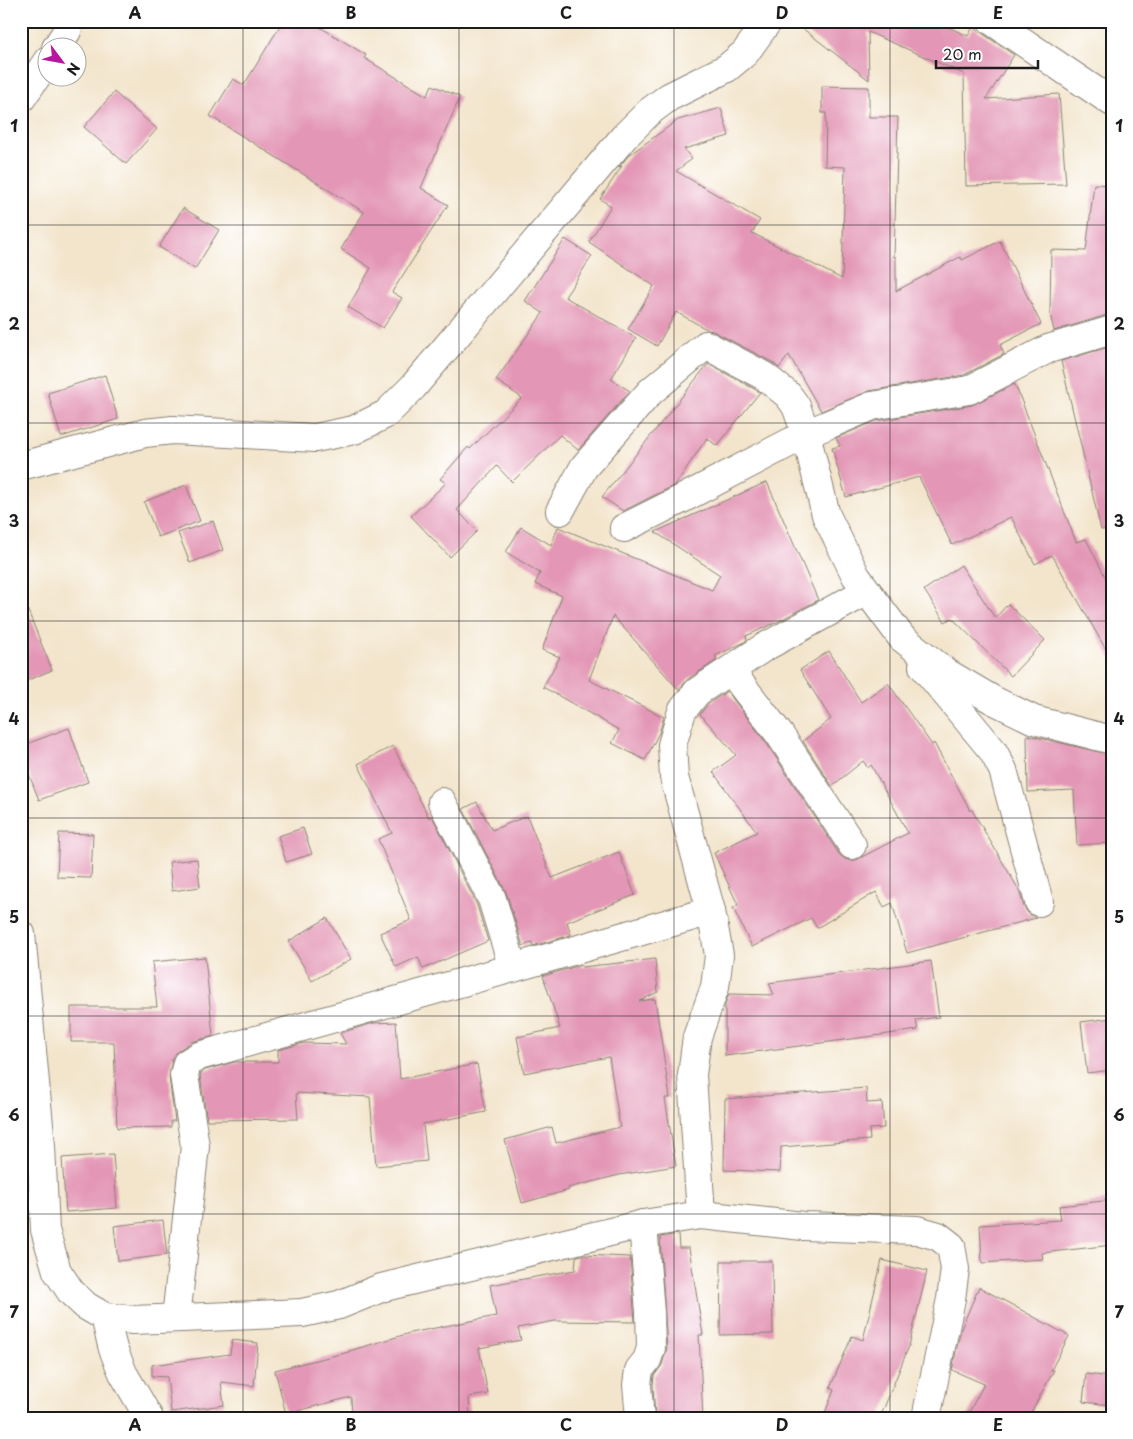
<svg xmlns="http://www.w3.org/2000/svg" width="1133" height="1439" font-family="'Playpen Sans',sans-serif">
  <style>
    .building { fill: #e396b5 }
    .lines { fill: none; stroke-linecap: round; stroke-linejoin: round }
    .minor-casing { stroke: #888074; stroke-width: 30 }
    .minor { stroke: #fff; stroke-width: 28 }
    .grid { fill: none; stroke: #1c1c1c; stroke-width: 1; stroke-opacity: 0.55 }
    .neatline { fill: none; stroke: #1c1c1c; stroke-width: 2 }
    .grid-label { font-size: 16px; text-anchor: middle; font-weight: bold; fill: #1c1c1c }
  </style>
  <rect width="100%" height="100%" fill="#fff"/>
  <filter id="ink" filterUnits="userSpaceOnUse"><feTurbulence type="fractalNoise" baseFrequency=".02" numOctaves="2"/><feDisplacementMap in="SourceGraphic" scale="10" xChannelSelector="R" yChannelSelector="G"/><feConvolveMatrix kernelMatrix="1 2 1 2 8 2 1 2 1" color-interpolation-filters="sRGB"/></filter>
  <filter id="wash" filterUnits="userSpaceOnUse"><feTurbulence type="fractalNoise" baseFrequency=".0096" numOctaves="4" result="noise"/><feDisplacementMap in="SourceGraphic" scale="20" xChannelSelector="R" yChannelSelector="G"/><feGaussianBlur stdDeviation="1.12" result="paint"/><feColorMatrix in="noise" values="0 0 0 0 0 0 0 0 0 0 0 0 0 0 0 0 0 1.4 0 .05"/><feComposite in="paint" operator="in"/></filter>
  <g filter="url(#wash)">
    <rect width="100%" height="100%" fill="#f3e5cc"/>
    <g id="blocks">
      <g class="building">
        <path d="M283,21h27l56,34 -2,3 63,38 5,-11 28,12 -39,91 27,17 -56,87 10,6 -19,30 -35,-21 23,-39 -30,-19 23,-37 -154,-96 23,-37 11,6z"/>
        <path d="M793,21h142l33,15 5,-9 41,28 -28,44 73,-5 7,90 -100,2 -2,-112 -96,-42 1,48z"/>
        <path d="M822,86l47,1v30h29l-4,140h2v34l64,-34 2,3 38,-19 41,83 -41,21 4,9 -40,21 -95,16 -48,20 -32,-56 -10,13 -7,-6 -59,-31 -5,-1 -32,-18 -19,34 -29,-17 26,-43 -65,-44 22,-36 -11,-7 22,-33 -3,1 10,-12 49,-35 43,-12 8,28 -45,13 8,10 -16,12 84,49 -8,13 90,46 3,-112 -20,-1 1,-53h-4z"/>
        <path d="M114,92l43,37 -31,35 -42,-37z"/>
        <path d="M1094,184l18,1v92l-5,-1v39l-53,16 -4,-17 1,-64 35,1z"/>
        <path d="M183,208l36,22 -24,39 -36,-22z"/>
        <path d="M565,239l27,17 -27,41 71,41 -25,41 19,12 -52,59 -18,-15 -48,47 -15,-16 -40,44 20,21 -27,26 -39,-41 35,-33 -6,-4 28,-32 2,2 52,-51 -26,-18 47,-67 -18,-12z"/>
        <path d="M1112,346v183l-11,1 -40,-169z"/>
        <path d="M708,364l52,28 -43,54 -10,-8 -32,47 -52,26 -21,-14z"/>
        <path d="M105,375l13,44 -57,18 -13,-44z"/>
        <path d="M1015,384l61,158 10,-3 26,51v70l-60,-105 -17,9 -24,-47 -59,28 -33,-68 -73,20 -14,-49 8,-2 -4,-8 40,-17 96,-16z"/>
        <path d="M767,482l51,118 -41,22 -31,14 1,4 -4,3 -28,13 2,4 -29,19 -9,11 -66,-74 -24,64 75,37 -5,16 -14,27 -33,-17 7,-13 -76,-43 17,-30 -18,-7 20,-54 -27,-12 5,-11 -34,-21 15,-25 30,18 7,-18 154,63 8,-15 -65,-43z"/>
        <path d="M186,485l14,36 -42,16 -14,-35z"/>
        <path d="M213,521l10,29 -33,13 -12,-30z"/>
        <path d="M961,565l34,53 13,-14 37,36 -34,36 -59,-58 -7,4 -21,-32z"/>
        <path d="M22,596l30,74 -31,13v-86z"/>
        <path d="M829,651l32,51 27,-19 44,62 2,-2 36,67h2l47,80 5,17 4,6 8,5 -129,35 -15,-50 -8,4 -8,-15 -59,36 -6,-10 -59,29 -19,-39 5,-3 -24,-52 43,-21 -44,-60 23,-17 -36,-41 8,-10 19,-13 40,53 72,110 6,5 7,2 6,-2 50,-26 -37,-68 -3,3 -5,-7 -31,25 -29,-45 28,-22 -31,-49z"/>
        <path d="M69,728l19,54 -49,18 -18,-46v-8z"/>
        <path d="M1027,735l85,20v88l-35,2 -3,-55 -46,2z"/>
        <path d="M393,746l36,72 3,-2 45,89 11,36 -65,28 -5,-12 -22,10 -16,-34 31,-13 -33,-81 14,-6 -34,-69z"/>
        <path d="M477,802l15,28 35,-14 25,62 67,-26 16,43 -68,27 4,13 -38,11 -1,-4 -9,4 -17,-54 -43,-83z"/>
        <path d="M303,828l9,26 -26,8 -8,-26z"/>
        <path d="M59,833l34,1 -2,44 -34,-1z"/>
        <path d="M197,859l3,28 -28,4 -3,-29z"/>
        <path d="M327,918l24,41 -39,22 -23,-40z"/>
        <path d="M205,957l8,79 -22,6 -12,8 -7,9 -3,18 6,44h-4v6l-54,1 -3,-86h-43v-35h86l-5,-45z"/>
        <path d="M655,959l3,33 -19,9 16,-2 15,99h-5l11,68 -57,9 -51,13 1,2 -47,13 -17,-63 47,-13 4,16 64,-16 -11,-70 -85,16 -7,-36 43,-9 -17,-52 38,-11 1,2z"/>
        <path d="M931,961l8,56 -23,3 2,10 -193,26v-52l4,-10 45,1 -5,-12z"/>
        <path d="M1112,1018v52l-25,3 -6,-51z"/>
        <path d="M396,1022l4,57 77,-15 9,48 -63,12 4,37 -51,5 -6,-69 -74,-4 2,26 -91,1 -7,-44 1,-3 4,-3 29,-8h44v-12l26,-7 42,1 -6,-11 34,-10z"/>
        <path d="M866,1088l1,15 15,-1 2,26 -15,1 1,11 -89,7 -1,25 -56,-2 1,-71z"/>
        <path d="M113,1154l4,54 -51,4 -4,-54z"/>
        <path d="M1112,1200v45l-70,8 1,6 -61,4 -2,-38 81,-5 -2,-14z"/>
        <path d="M163,1220l4,35 -49,6 -4,-35z"/>
        <path d="M678,1234l1,14h10l14,87h-4l4,83h-48l-2,-33 1,-9 8,-11 5,-17 -7,-111z"/>
        <path d="M581,1255l49,2 5,65 -80,-1 -37,7 3,12 -42,8 9,46 -19,3 1,21h-118l-1,-21 -65,17 -11,-44 74,-18v-1l61,-18 86,-17 -6,-31 85,-15 1,-13z"/>
        <path d="M882,1260l45,11 -18,75 -29,72h-57l11,-28 -4,-2 22,-52 11,4z"/>
        <path d="M721,1261h51l1,73 -53,1z"/>
        <path d="M979,1287l90,49 -18,34h3l-26,48h-62l18,-34 -32,-14 9,-41z"/>
        <path d="M232,1340l26,3 -4,43 -33,-4 3,23 -53,7 -4,-35 -15,-1v-11l78,-11z"/>
        <path d="M1086,1374l26,3v28l-29,-3z"/>
      </g>
    </g>
  </g>
  <g filter="url(#ink)">
    <use href="#blocks" fill-opacity="0" stroke="#888074" stroke-width="1"/>
    <g class="lines">
      <g class="minor-casing">
        <g id="minor">
          <path d="M992,21l120,81"/>
          <path d="M56,48l11,-17 3,-10"/>
          <path d="M21,99l27,-39"/>
          <path d="M21,466l124,-33 28,-3 142,8 39,-8 32,-16 27,-27 211,-250 25,-25 20,-15 58,-29 18,-15 23,-32"/>
          <path d="M560,511l24,-44 66,-75 56,-47 58,31 24,19 8,11 10,28 20,81 30,61 46,62 45,35 46,27 41,20 78,20"/>
          <path d="M624,528l54,-27 128,-67 66,-28 97,-16 79,-41 64,-19"/>
          <path d="M923,666l70,85 10,19 36,132"/>
          <path d="M730,670l50,65 72,110"/>
          <path d="M442,802l50,97 21,69"/>
          <path d="M21,934l20,212 4,84 12,41 14,21 15,14 19,11 28,3 169,-7 37,-8 42,-17 262,-64 58,-9 102,11 114,4 21,6 13,10 4,23 -4,30 -25,119"/>
          <path d="M701,1215l-9,-140 5,-38 18,-50 4,-32 -8,-44 -37,-134 -2,-32 10,-34 15,-19 66,-44 104,-57"/>
          <path d="M105,1317l8,32 10,24 26,45"/>
          <path d="M176,1318l19,-172 -11,-71 3,-12 12,-7 314,-88 198,-57"/>
          <path d="M640,1418l-3,-33 2,-15 8,-10 4,-12 -1,-36 -7,-88"/>
        </g>
      </g>
      <use href="#minor" class="minor"/>
    </g>
  </g>
  <path class="grid" d="M243,21v1397M459,21v1397M674,21v1397M890,21v1397M21,225h1091M21,423h1091M21,621h1091M21,818h1091M21,1016h1091M21,1214h1091"/>
  <rect width="1133" height="1439" fill="none" stroke="#fff" stroke-width="55"/>
  <g transform="translate(62 62) rotate(122)"><circle r="24" fill="#ffffff" stroke="#a4a4a4"/>
  <path d="M0-4L9 19L0 12L-9 19Z" fill="#b5179e"/>
  <text y="-8" font-size="14" font-weight="bold" text-anchor="middle" fill="#1c1c1c">N</text>
  </g>
  <path d="M936 60v8h102v-8" fill="none" stroke="#1c1c1c" stroke-width="2.5"/>
  <text x="943" y="60" font-size="15" fill="#1c1c1c" stroke="#ffffff" stroke-width="4" paint-order="stroke">20 m</text>
  <rect x="28" y="28" width="1078" height="1384" class="neatline"/>
  <g class="grid-label">
    <text x="135" y="19">A</text>
    <text x="351" y="19">B</text>
    <text x="566" y="19">C</text>
    <text x="782" y="19">D</text>
    <text x="998" y="19">E</text>
    <text x="14" y="132">1</text>
    <text x="1119" y="132">1</text>
    <text x="14" y="330">2</text>
    <text x="1119" y="330">2</text>
    <text x="14" y="527">3</text>
    <text x="1119" y="527">3</text>
    <text x="14" y="725">4</text>
    <text x="1119" y="725">4</text>
    <text x="14" y="923">5</text>
    <text x="1119" y="923">5</text>
    <text x="14" y="1121">6</text>
    <text x="1119" y="1121">6</text>
    <text x="14" y="1318">7</text>
    <text x="1119" y="1318">7</text>
    <text x="135" y="1431">A</text>
    <text x="351" y="1431">B</text>
    <text x="566" y="1431">C</text>
    <text x="782" y="1431">D</text>
    <text x="998" y="1431">E</text>
  </g>
</svg>
